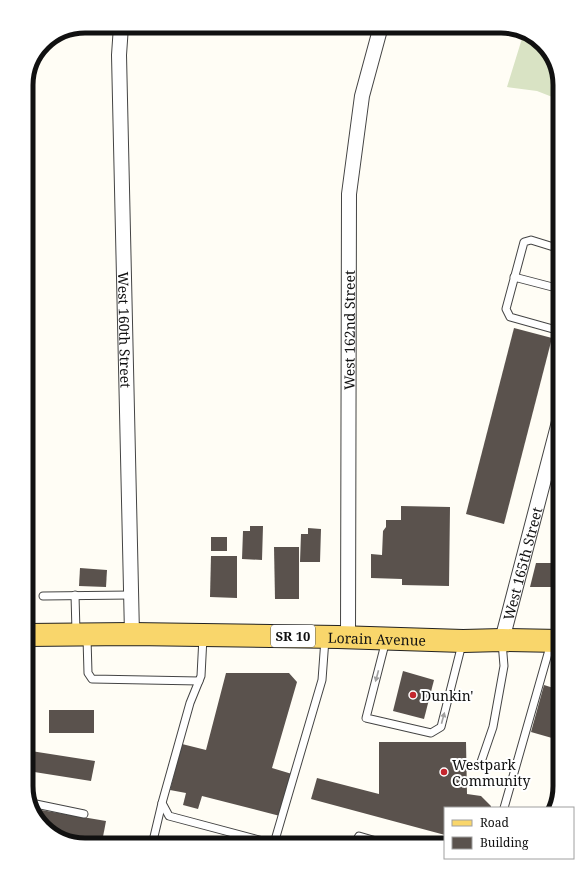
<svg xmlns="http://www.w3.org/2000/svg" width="586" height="871" font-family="'Noto Serif',serif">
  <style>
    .cemetery { fill: #d9e3c4 }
    .building { fill: #5a524d }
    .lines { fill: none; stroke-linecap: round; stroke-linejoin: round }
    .lane-casing { stroke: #444; stroke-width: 9 }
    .street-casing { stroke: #444; stroke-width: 16 }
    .primary-casing { stroke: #222; stroke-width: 24 }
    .lane { stroke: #fff; stroke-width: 7 }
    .street { stroke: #fff; stroke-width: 14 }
    .primary { stroke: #f9d66b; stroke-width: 22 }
    .oneway { fill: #a0a0a0 }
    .poi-dot { fill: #c4262e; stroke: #fff; stroke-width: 1.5 }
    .labels { text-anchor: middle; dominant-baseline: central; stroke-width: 4; stroke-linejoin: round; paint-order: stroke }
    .shield { fill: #fff; stroke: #585858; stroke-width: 1 }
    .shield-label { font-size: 13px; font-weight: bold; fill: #111 }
    .street-label { font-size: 14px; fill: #111; stroke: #fff }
    .poi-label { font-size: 14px; fill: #111; stroke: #fff; text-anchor: start }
    .rim { fill: none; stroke: #111; stroke-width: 5 }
  </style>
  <rect width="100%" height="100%" fill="#fffdf5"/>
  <path class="cemetery" d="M524,32l7,2 21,22 8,29v15l-23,-9 -30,-4z"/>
  <g class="building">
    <path d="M514,328l38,10 -48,186 -38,-10z"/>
    <path d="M401,506l49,1 -1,79 -47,-1v-6l-31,-1v-24l11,1 1,-24 3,-4v-7h15z"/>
    <path d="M250,526h13l-1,34 -20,-1 1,-28h7z"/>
    <path d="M308,528l13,1 -1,33h-20l1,-28h7z"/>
    <rect x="211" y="537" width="16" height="14"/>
    <path d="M274,547h25v52h-24z"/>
    <path d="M211,556h26v42l-27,-1z"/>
    <path d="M536,563h24v24h-30z"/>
    <path d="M80,568l27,2 -1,17 -27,-1z"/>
    <path d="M403,671l31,9 -10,39 -31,-8z"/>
    <path d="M226,673h63l8,9 -25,86 20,6 -12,42 -78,-20 -4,13 -15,-4 3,-12 -16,-3 12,-46 24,6z"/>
    <path d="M544,685l16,5 -1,50 -28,-8z"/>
    <rect x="49" y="710" width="45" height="23"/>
    <path d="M379,742h87l1,52 14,2 10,10v2h-46v27l-134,-36 6,-21 62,16z"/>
    <path d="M31,751l64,10 -4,20 -63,-10z"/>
    <path d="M35,809l71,12 -4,21 -50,-8 -18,-18z"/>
  </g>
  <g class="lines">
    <g class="lane-casing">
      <g id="lane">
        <path d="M514,277l46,12"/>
        <path d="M560,331l-50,-14 -4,-8 18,-67 7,-2 29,9"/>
        <path d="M75,595l1,37"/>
        <path d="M43,596l88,-1"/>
        <path d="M203,637l-2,39 -11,27 -28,100 7,13 94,25 12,-1 47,-160 3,-41"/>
        <path d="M87,638l1,35 4,6 107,2"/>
        <path d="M386,640l-20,78 65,15 10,-6 21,-83"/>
        <path d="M481,762l12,-35 11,-61 -2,-24"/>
        <path d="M31,803l53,11"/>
        <path d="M504,808l47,-165"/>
        <path d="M152,845l10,-42"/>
        <path d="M354,845l5,-9 31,9"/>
      </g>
    </g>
    <g class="street-casing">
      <g id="street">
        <path id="s1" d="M121,26l-2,29 13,579"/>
        <path id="s2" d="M348,637l1,-443 13,-98 19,-70"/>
        <path id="s3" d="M502,640l58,-222"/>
      </g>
    </g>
    <g class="primary-casing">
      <g id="primary">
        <path id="s4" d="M26,635l106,-1 206,3 125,4 39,-1 58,1"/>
      </g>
    </g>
    <use href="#lane" class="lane"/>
    <use href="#street" class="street"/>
    <use href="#primary" class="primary"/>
  </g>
  <defs><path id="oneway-solid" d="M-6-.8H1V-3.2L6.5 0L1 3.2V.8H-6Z"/></defs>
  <g class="oneway">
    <use href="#oneway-solid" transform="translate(377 676) rotate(105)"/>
    <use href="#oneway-solid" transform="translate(443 718) rotate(-75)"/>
  </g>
  <g class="poi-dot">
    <circle cx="413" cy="695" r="4"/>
    <circle cx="444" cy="772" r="4"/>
  </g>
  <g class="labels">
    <rect class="shield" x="271" y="625" width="44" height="22" rx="3"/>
    <g class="shield-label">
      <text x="293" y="636">SR 10</text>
    </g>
    <g class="street-label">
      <text stroke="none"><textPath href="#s1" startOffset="304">West 160th Street</textPath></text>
      <text stroke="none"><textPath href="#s2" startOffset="307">West 162nd Street</textPath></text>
      <text stroke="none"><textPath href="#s3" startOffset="79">West 165th Street</textPath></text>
      <text stroke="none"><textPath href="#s4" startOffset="351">Lorain Avenue</textPath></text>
    </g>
    <g class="poi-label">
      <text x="421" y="695">Dunkin'</text>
      <text x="452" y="764">Westpark<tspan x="452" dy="16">Community</tspan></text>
    </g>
  </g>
  <path d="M0 0H586V871H0ZM85 33H501A52 52 0 0 1 553 85V786A52 52 0 0 1 501 838H85A52 52 0 0 1 33 786V85A52 52 0 0 1 85 33Z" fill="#fff" fill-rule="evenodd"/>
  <path class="rim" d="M85 33H501A52 52 0 0 1 553 85V786A52 52 0 0 1 501 838H85A52 52 0 0 1 33 786V85A52 52 0 0 1 85 33Z"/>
  <rect x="444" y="807" width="130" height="52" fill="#ffffff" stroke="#a0a0a0"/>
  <rect x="452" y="820" width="20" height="6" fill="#f9d66b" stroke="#a0a0a0"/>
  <text x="480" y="827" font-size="12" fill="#111111">Road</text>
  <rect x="452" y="837" width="20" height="12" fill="#5a524d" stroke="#a0a0a0"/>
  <text x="480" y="847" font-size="12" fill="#111111">Building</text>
</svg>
